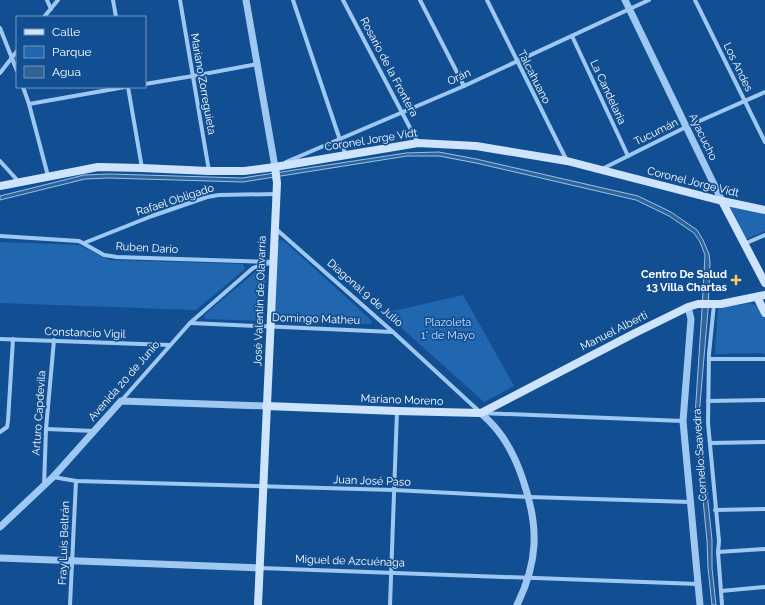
<svg xmlns="http://www.w3.org/2000/svg" width="765" height="605" font-family="Raleway,sans-serif">
  <style>
    .green { fill: #2067af }
    .water { fill: #346292; stroke: #90c4f6 }
    .lines { fill: none; stroke-linecap: round; stroke-linejoin: round }
    .minor { stroke: #9ec8f2; stroke-width: 4 }
    .tertiary { stroke: #9ec8f2; stroke-width: 7 }
    .secondary { stroke: #cde4fc; stroke-width: 8 }
    .poi-dot { fill: #ffca5f; stroke: #124f92; stroke-width: 1.5 }
    .labels { text-anchor: middle; dominant-baseline: central; stroke-width: 3.5; stroke-linejoin: round; paint-order: stroke }
    .street-label { font-size: 11px; fill: #fff; stroke: #124f92 }
    .poi-label { font-size: 11px; font-weight: bold; fill: #fff; stroke: #124f92; text-anchor: end }
    .park-label { font-size: 11px; fill: #c5e1fd; stroke: #124f92 }
  </style>
  <rect width="100%" height="100%" fill="#124f92"/>
  <g class="green">
    <path d="M730,206l35,7v18l-19,8z"/>
    <path d="M281,240l3,1 87,79 1,2 -1,2 -89,-3 -6,-1 -1,-4 3,-73z"/>
    <path d="M0,242l79,3 30,15 134,4 2,5 -49,41 -196,-7z"/>
    <path d="M259,269h3l4,5 -2,43 -4,4 -55,-2 -1,-4z"/>
    <path d="M463,295l51,91 -30,16 -99,-89z"/>
    <path d="M751,303l9,5 5,11v36l-3,-2 -47,1 3,-46z"/>
  </g>
  <path class="water" d="M439,152l37,7 162,37 33,16 26,18 6,10 6,14 1,9 -2,47 -9,106 13,124v28l4,37h-4l-4,-37 -1,-27 -12,-125 7,-106 3,-55 -5,-13 -6,-9 -25,-17 -33,-16 -160,-37 -37,-7h-32l-164,26 -134,-4 -24,1 -85,21v-4l84,-21 26,-1 132,4 164,-25z"/>
  <g class="lines">
    <g class="minor">
      <path d="M47,0l4,9"/>
      <path d="M113,0l3,17"/>
      <path d="M180,0l29,171"/>
      <path d="M293,0l47,140 6,15"/>
      <path d="M343,0l75,143"/>
      <path d="M420,0l44,86"/>
      <path d="M487,0l80,161"/>
      <path d="M695,0l70,142"/>
      <path d="M44,17l14,-17"/>
      <path d="M0,28l17,43"/>
      <path d="M572,36l56,120"/>
      <path d="M0,73l17,-22"/>
      <path d="M145,84l48,-8 64,-12"/>
      <path d="M23,87l6,17 19,72"/>
      <path d="M128,87l14,81"/>
      <path d="M29,104l96,-17"/>
      <path d="M0,161l19,21"/>
      <path d="M286,162l178,-76 185,-86"/>
      <path d="M602,169l84,-42 79,-35"/>
      <path d="M276,229l117,103 88,81 202,8"/>
      <path d="M0,236l79,5 25,14 13,2 156,5"/>
      <path d="M84,243l68,-27 55,-19 12,-2 57,-1"/>
      <path d="M744,244l21,-9"/>
      <path d="M714,304l-5,50 -1,69 11,118 -1,11 4,53"/>
      <path d="M190,323l203,9"/>
      <path d="M0,339l170,6"/>
      <path d="M709,359h56"/>
      <path d="M121,401l69,-78 63,-55 16,-5"/>
      <path d="M708,401l57,-1"/>
      <path d="M46,429l48,2"/>
      <path d="M0,432l7,-5 1,-6 5,-82"/>
      <path d="M710,443l55,-1"/>
      <path d="M53,477l23,4 318,9 135,7 161,5"/>
      <path d="M44,486l2,-57 8,-89"/>
      <path d="M715,510l50,-1"/>
      <path d="M718,552l47,-3"/>
      <path d="M260,568l438,16"/>
      <path d="M721,591l44,-4"/>
      <path d="M70,605l6,-124"/>
      <path d="M390,605l7,-194"/>
    </g>
    <g class="tertiary">
      <path d="M246,0l29,167"/>
      <path d="M625,0l97,201"/>
      <path d="M688,307l3,12 -8,102 17,184"/>
      <path d="M481,413c6,6 12,11 17,18 12,15 20,33 26,52 15,45 14,79 -7,122"/>
      <path d="M0,527l53,-50 68,-76 145,5"/>
      <path d="M0,558l260,10"/>
    </g>
    <g class="secondary">
      <path d="M0,186l98,-19 44,1 67,3h35l31,-4 143,-24 58,3 91,15 155,40 43,9"/>
      <path d="M722,201l43,82"/>
      <path d="M757,297l8,16"/>
      <path d="M266,406l131,5 84,2 154,-80 53,-26 10,-3h23l44,-9"/>
      <path d="M258,605l19,-422 -2,-16"/>
    </g>
  </g>
  <path class="poi-dot" d="M734 274h4v4h4v4h-4v4h-4v-4h-4v-4h4z"/>
  <g class="labels">
    <g class="street-label">
      <text transform="translate(389 67) rotate(62)">Rosario de la Frontera</text>
      <text transform="translate(738 67) rotate(64)">Los Andes</text>
      <text transform="translate(459 77) rotate(-25)">Orán</text>
      <text transform="translate(534 77) rotate(63)">Talcahuano</text>
      <text transform="translate(203 84) rotate(80)">Mariano Zorreguieta</text>
      <text transform="translate(608 92) rotate(65)">La Candelaria</text>
      <text transform="translate(656 132) rotate(-26)">Tucumán</text>
      <text transform="translate(703 137) rotate(64)">Ayacucho</text>
      <text transform="translate(371 140) rotate(-9)">Coronel Jorge Vidt</text>
      <text transform="translate(693 182) rotate(14)">Coronel Jorge Vidt</text>
      <text transform="translate(175 200) rotate(-18)">Rafael Obligado</text>
      <text transform="translate(147 248) rotate(3)">Ruben Dario</text>
      <text transform="translate(365 293) rotate(41)">Diagonal 9 de Julio</text>
      <text transform="translate(260 301) rotate(-88)">José Valentín de Olavarría</text>
      <text transform="translate(316 319) rotate(2)">Domingo Matheu</text>
      <text transform="translate(614 331) rotate(-27)">Manuel Alberti</text>
      <text transform="translate(85 333) rotate(2)">Constancio Vigil</text>
      <text transform="translate(124 381) rotate(-49)">Avenida 20 de Junio</text>
      <text transform="translate(402 400) rotate(2)">Mariano Moreno</text>
      <text transform="translate(39 413) rotate(-86)">Arturo Capdevila</text>
      <text transform="translate(700 455) rotate(-94)">Cornelio Saavedra</text>
      <text transform="translate(372 481) rotate(2)">Juan José Paso</text>
      <text transform="translate(64 543) rotate(-88)">Fray Luis Beltrán</text>
      <text transform="translate(350 561) rotate(2)">Miguel de Azcuénaga</text>
    </g>
    <g class="poi-label">
      <text x="727" y="274">Centro De Salud<tspan x="727" dy="13">13 Villa Chartas</tspan></text>
    </g>
    <g class="park-label">
      <text x="448" y="322">Plazoleta<tspan x="448" dy="13">1° de Mayo</tspan></text>
    </g>
  </g>
  <rect x="16" y="16" width="130" height="72" fill="#124f92" stroke="#7195be"/>
  <rect x="24" y="29" width="20" height="6" fill="#cde4fc" stroke="#7195be"/>
  <text x="52" y="36" font-size="12" fill="#ffffff">Calle</text>
  <rect x="24" y="46" width="20" height="12" fill="#2067af" stroke="#7195be"/>
  <text x="52" y="56" font-size="12" fill="#ffffff">Parque</text>
  <rect x="24" y="66" width="20" height="12" fill="#346292" stroke="#7195be"/>
  <text x="52" y="76" font-size="12" fill="#ffffff">Agua</text>
</svg>
